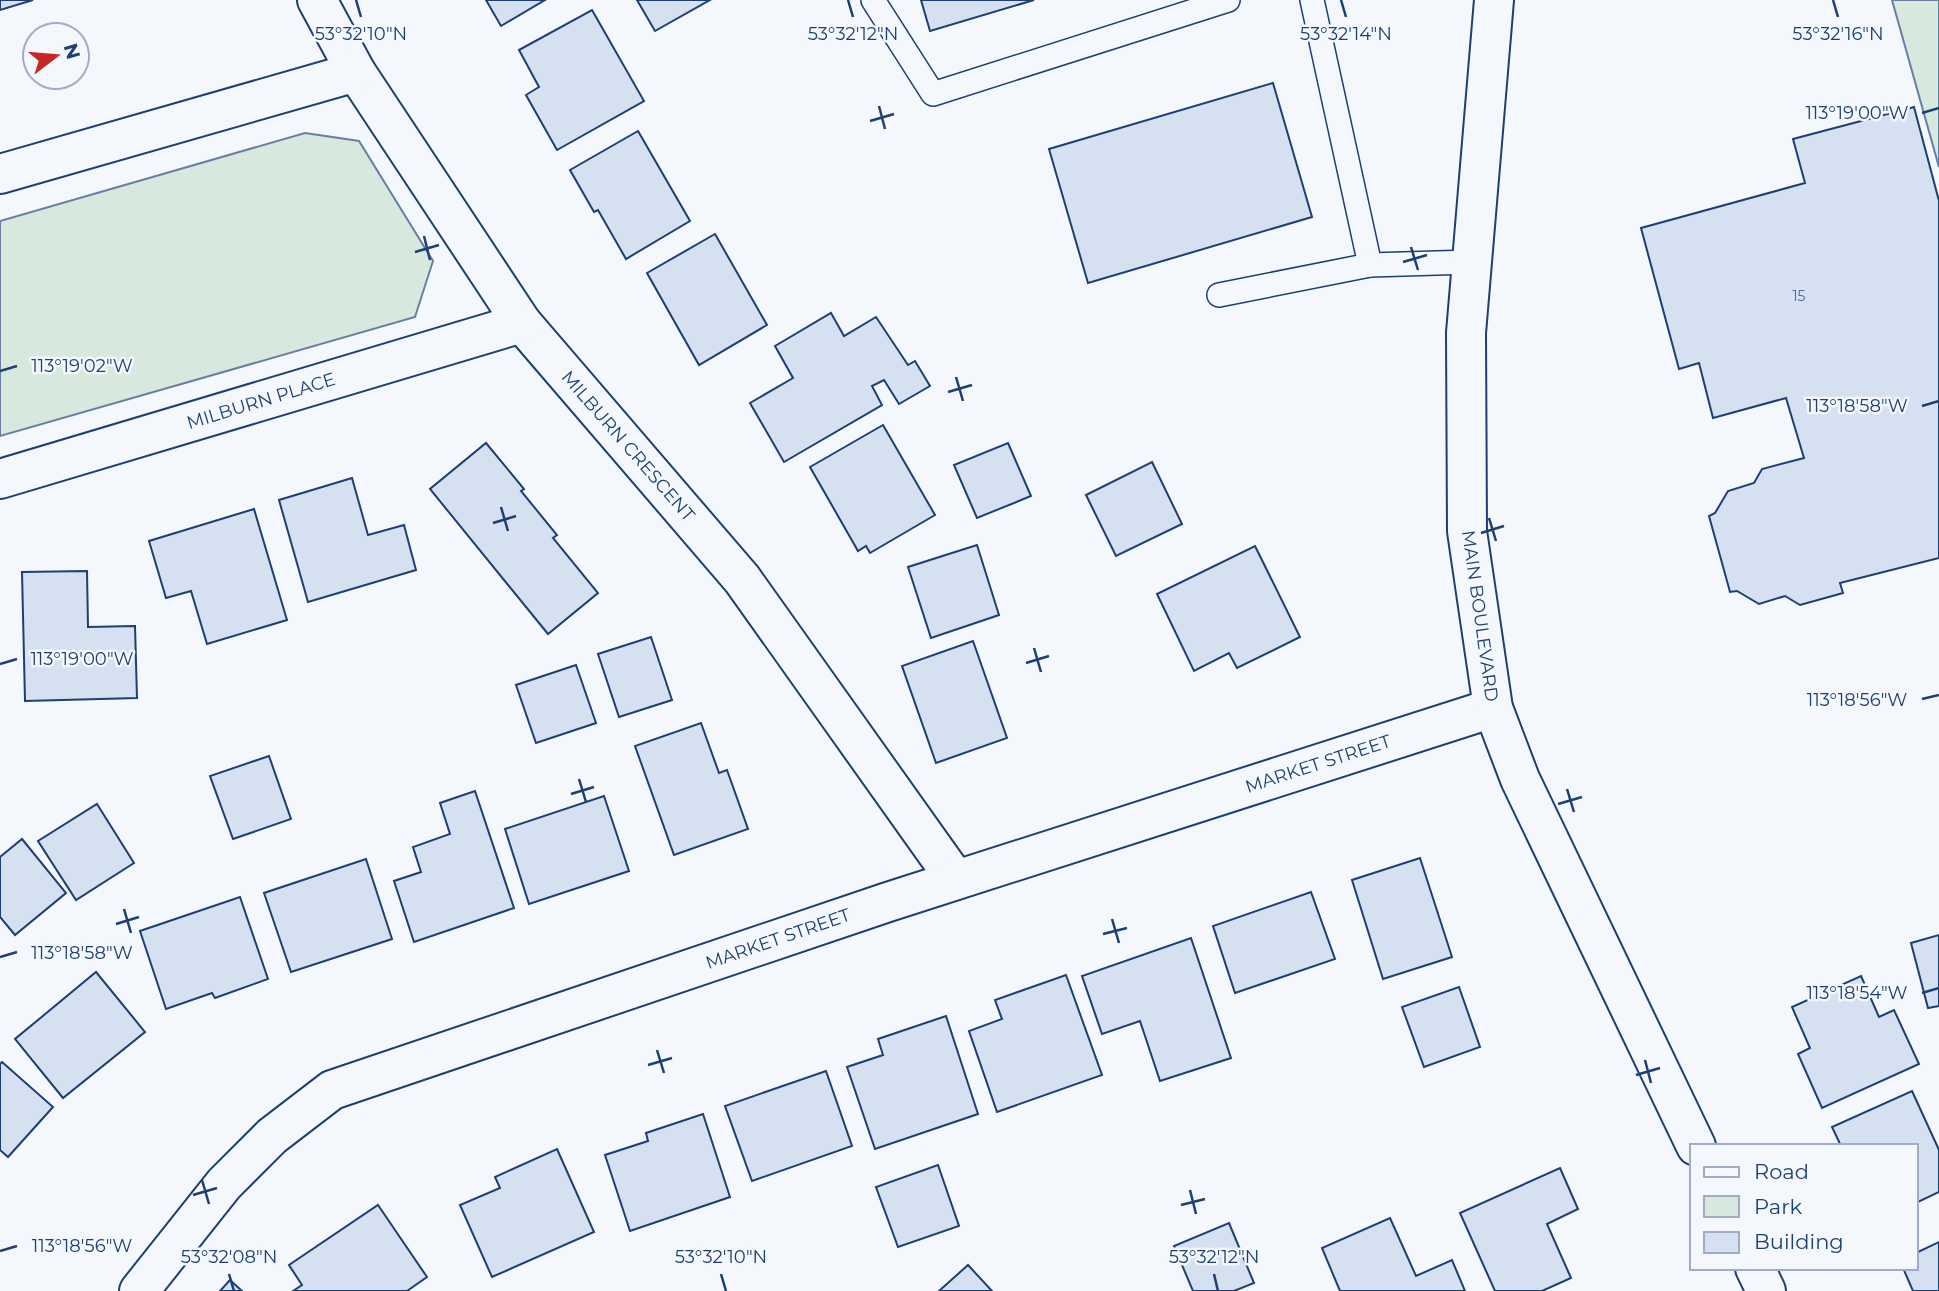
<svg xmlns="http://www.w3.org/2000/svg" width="1939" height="1291" font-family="Montserrat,sans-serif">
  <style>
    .green { fill: #d7e8df; stroke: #687fa3; stroke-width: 2 }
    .building { fill: #d5e0f0; stroke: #1d3f73; stroke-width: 2 }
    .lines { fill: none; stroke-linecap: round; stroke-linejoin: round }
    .lane-casing { stroke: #1d3f73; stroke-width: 26 }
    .street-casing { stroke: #1d3f73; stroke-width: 42 }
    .secondary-casing { stroke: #1d3f73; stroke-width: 42 }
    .lane { stroke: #f4f7fb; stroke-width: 23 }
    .street { stroke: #f4f7fb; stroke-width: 38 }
    .secondary { stroke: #f4f7fb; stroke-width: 38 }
    .ticks { fill: none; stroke: #1d3f73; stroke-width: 2.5 }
    .labels { text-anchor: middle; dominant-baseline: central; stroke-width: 5; stroke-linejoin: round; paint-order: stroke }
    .number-label { font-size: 14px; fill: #4b6792 }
    .street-label { font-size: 18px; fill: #1d3f73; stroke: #f4f7fb }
    .ticks-label { font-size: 18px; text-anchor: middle; fill: #1d3f73; stroke: #f4f7fb; stroke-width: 5; stroke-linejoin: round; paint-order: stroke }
  </style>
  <rect width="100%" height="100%" fill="#f4f7fb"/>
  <g class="green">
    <path d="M1892,0h47v167z"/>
    <path d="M305,133l54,8 74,120 -18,56 -415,119v-215z"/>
  </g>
  <g class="building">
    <path d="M0,0h33l-33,10z"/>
    <path d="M486,0h59l-44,26z"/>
    <path d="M637,0h73l-55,31z"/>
    <path d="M921,0h113l-104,31z"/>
    <path d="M592,10l52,91 -87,49 -31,-55 13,-8 -20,-37z"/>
    <path d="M1273,83l39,134 -224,66 -39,-134z"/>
    <path d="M1914,107l25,94v357l-99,25 3,10 -43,12 -15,-9 -26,8 -22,-13 -7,1 -21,-76 6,-3 13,-22 26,-8 8,-14 42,-11 -18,-60 -73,20 -14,-55 -20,6 -38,-141 164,-45 -12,-44z"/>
    <path d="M638,131l52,90 -64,38 -28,-49 -4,2 -24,-42z"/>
    <path d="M715,234l52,91 -68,40 -52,-92z"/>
    <path d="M831,313l13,23 32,-19 32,48 7,-4 15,25 -31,18 -15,-24 -12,6 10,19 -98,57 -34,-59 43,-25 -18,-32z"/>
    <path d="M883,425l52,90 -65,38 -4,-7 -8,5 -48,-84z"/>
    <path d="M486,443l38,46 -3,2 36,44 -4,3 45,55 -50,41 -118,-145z"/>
    <path d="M1008,443l23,53 -54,22 -23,-53z"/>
    <path d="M1152,462l30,62 -66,32 -30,-61z"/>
    <path d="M352,478l16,57 36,-10 12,45 -108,32 -29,-102z"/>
    <path d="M254,509l33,111 -80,24 -16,-53 -25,7 -17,-57z"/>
    <path d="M977,545l22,70 -68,23 -23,-71z"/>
    <path d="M1255,546l45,91 -63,31 -8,-15 -35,18 -37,-77z"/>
    <path d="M87,571l1,56 47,-1 2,72 -112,3 -3,-129z"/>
    <path d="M651,637l21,63 -53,17 -21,-63z"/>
    <path d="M973,641l34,97 -71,25 -34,-97z"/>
    <path d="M576,665l20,58 -60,20 -20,-58z"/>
    <path d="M701,723l18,50 8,-3 21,59 -74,26 -39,-109z"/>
    <path d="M269,756l22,63 -58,20 -23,-63z"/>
    <path d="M475,791l39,117 -100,34 -20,-61 27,-9 -8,-25 37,-13 -10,-31z"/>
    <path d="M604,796l25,75 -100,33 -24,-75z"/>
    <path d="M97,804l37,59 -58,37 -38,-59z"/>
    <path d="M22,839l44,54 -51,42 -15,-18v-60z"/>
    <path d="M1420,858l32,99 -69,22 -31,-99z"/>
    <path d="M366,859l26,80 -101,33 -27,-79z"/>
    <path d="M1311,892l24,67 -100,34 -22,-67z"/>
    <path d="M240,897l28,82 -53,19 -3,-5 -46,16 -26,-78z"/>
    <path d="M1939,935v71l-11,2 -17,-65z"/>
    <path d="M1191,938l40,120 -71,23 -20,-60 -38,13 -20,-58z"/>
    <path d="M96,972l49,60 -82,66 -48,-59z"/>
    <path d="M1066,975l36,100 -105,37 -28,-81 33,-12 -7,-19z"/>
    <path d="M1861,976l18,41 15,-7 25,54 -97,44 -24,-54 12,-6 -18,-41z"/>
    <path d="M1459,987l21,60 -56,20 -22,-60z"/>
    <path d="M946,1016l32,98 -103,35 -28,-82 36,-12 -5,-16z"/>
    <path d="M2,1062l51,45 -45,50 -8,-7v-86z"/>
    <path d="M826,1071l26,75 -100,35 -27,-75z"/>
    <path d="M1912,1091l27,59v42l-23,11v-57h-75l-9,-19z"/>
    <path d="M703,1114l27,83 -100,34 -25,-76 43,-14 -2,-8z"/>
    <path d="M557,1149l37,83 -102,45 -32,-72 40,-17 -5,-11z"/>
    <path d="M938,1165l21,61 -61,21 -22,-60z"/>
    <path d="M1560,1168l18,41 -31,15 24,54 -29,13h-47l-35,-78z"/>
    <path d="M378,1205l49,72 -20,14h-114l9,-6 -13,-20z"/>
    <path d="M1390,1218l26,58 36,-16 13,31h-125l-18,-43z"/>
    <path d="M1229,1223l25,60 -20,8h-41l-19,-45z"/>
    <path d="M1939,1242v49h-26l-10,-23h13v-15z"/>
    <path d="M968,1265l24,26h-53z"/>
    <path d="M230,1280l12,11h-22z"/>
  </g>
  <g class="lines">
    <g class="lane-casing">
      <g id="lane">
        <path d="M873,0l60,94 295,-94"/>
        <path d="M1312,0l58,265 101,-3"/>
        <path d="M1219,295l151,-30"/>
      </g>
    </g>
    <g class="street-casing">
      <g id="street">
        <path d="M317,0l39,72 166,251 220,256 214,301"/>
        <path d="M0,174l356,-102"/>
        <path d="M0,479l522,-156"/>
        <path d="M139,1291l85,-107 48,-48 60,-46 556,-188 605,-194"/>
      </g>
    </g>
    <g class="secondary-casing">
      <g id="secondary">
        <path d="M1494,0l-28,333 1,198 26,177 27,71 176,367"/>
        <path d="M1755,1268l11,23"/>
      </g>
    </g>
    <use href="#lane" class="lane"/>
    <use href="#street" class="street"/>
    <use href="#secondary" class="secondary"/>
  </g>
  <path class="ticks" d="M356,0l5,17M848,0l5,17M1341,0l5,17M1833,0l5,17M879,106l6,23M1922,113l17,-5M870,121l24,-7M424,236l6,24M1411,247l7,23M415,252l24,-7M1403,262l24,-7M0,371l17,-5M956,377l7,24M948,392l24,-7M1922,406l17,-5M501,507l7,24M1489,518l7,23M493,523l23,-7M1481,533l23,-7M1034,648l7,24M1026,663l23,-7M0,664l17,-5M1922,699l17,-4M579,779l7,23M1567,789l7,23M571,794l23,-7M1558,804l24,-7M124,909l7,24M1112,919l7,24M116,924l23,-7M1103,934l24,-6M0,957l17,-5M1922,993l17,-5M657,1050l7,23M1645,1060l6,23M648,1065l24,-7M1636,1075l24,-7M202,1180l7,24M1190,1190l6,24M193,1195l24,-7M1181,1205l24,-6M0,1251l17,-5M229,1274l5,17M721,1274l5,17M1214,1274l4,17"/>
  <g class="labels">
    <g class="number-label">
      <text x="1799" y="296">15</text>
    </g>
    <g class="street-label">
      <text transform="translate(261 401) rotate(-17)">MILBURN PLACE</text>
      <text transform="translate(628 446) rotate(49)">MILBURN CRESCENT</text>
      <text transform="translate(1480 616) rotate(82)">MAIN BOULEVARD</text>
      <text transform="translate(1318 764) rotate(-18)">MARKET STREET</text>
      <text transform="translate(778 939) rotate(-19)">MARKET STREET</text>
    </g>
  </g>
  <g class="ticks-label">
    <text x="361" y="40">53°32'10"N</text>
    <text x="853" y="40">53°32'12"N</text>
    <text x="1346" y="40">53°32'14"N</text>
    <text x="1838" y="40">53°32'16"N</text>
    <text x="1857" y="119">113°19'00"W</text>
    <text x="82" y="372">113°19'02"W</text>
    <text x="1857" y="412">113°18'58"W</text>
    <text x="82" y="665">113°19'00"W</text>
    <text x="1857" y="706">113°18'56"W</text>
    <text x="82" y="959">113°18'58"W</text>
    <text x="1857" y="999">113°18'54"W</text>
    <text x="82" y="1252">113°18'56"W</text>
    <text x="229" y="1263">53°32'08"N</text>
    <text x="721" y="1263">53°32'10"N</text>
    <text x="1214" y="1263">53°32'12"N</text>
  </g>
  <rect x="1690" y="1144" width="228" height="126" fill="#f4f7fb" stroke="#9eadc5" stroke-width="2"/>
  <rect x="1704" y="1167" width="35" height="10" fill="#f4f7fb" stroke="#9eadc5" stroke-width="2"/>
  <text x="1754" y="1179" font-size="21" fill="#1d3f73">Road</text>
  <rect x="1704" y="1196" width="35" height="21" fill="#d7e8df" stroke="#9eadc5" stroke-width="2"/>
  <text x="1754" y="1214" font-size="21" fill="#1d3f73">Park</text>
  <rect x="1704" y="1232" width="35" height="21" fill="#d5e0f0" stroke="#9eadc5" stroke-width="2"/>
  <text x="1754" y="1249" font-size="21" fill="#1d3f73">Building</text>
  <g transform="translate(56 56) rotate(74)"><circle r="33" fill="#f4f7fb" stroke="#9eadc5" stroke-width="2"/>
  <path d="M0-5L12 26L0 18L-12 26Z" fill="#c62828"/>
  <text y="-10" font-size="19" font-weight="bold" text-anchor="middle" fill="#1d3f73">N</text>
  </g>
</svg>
